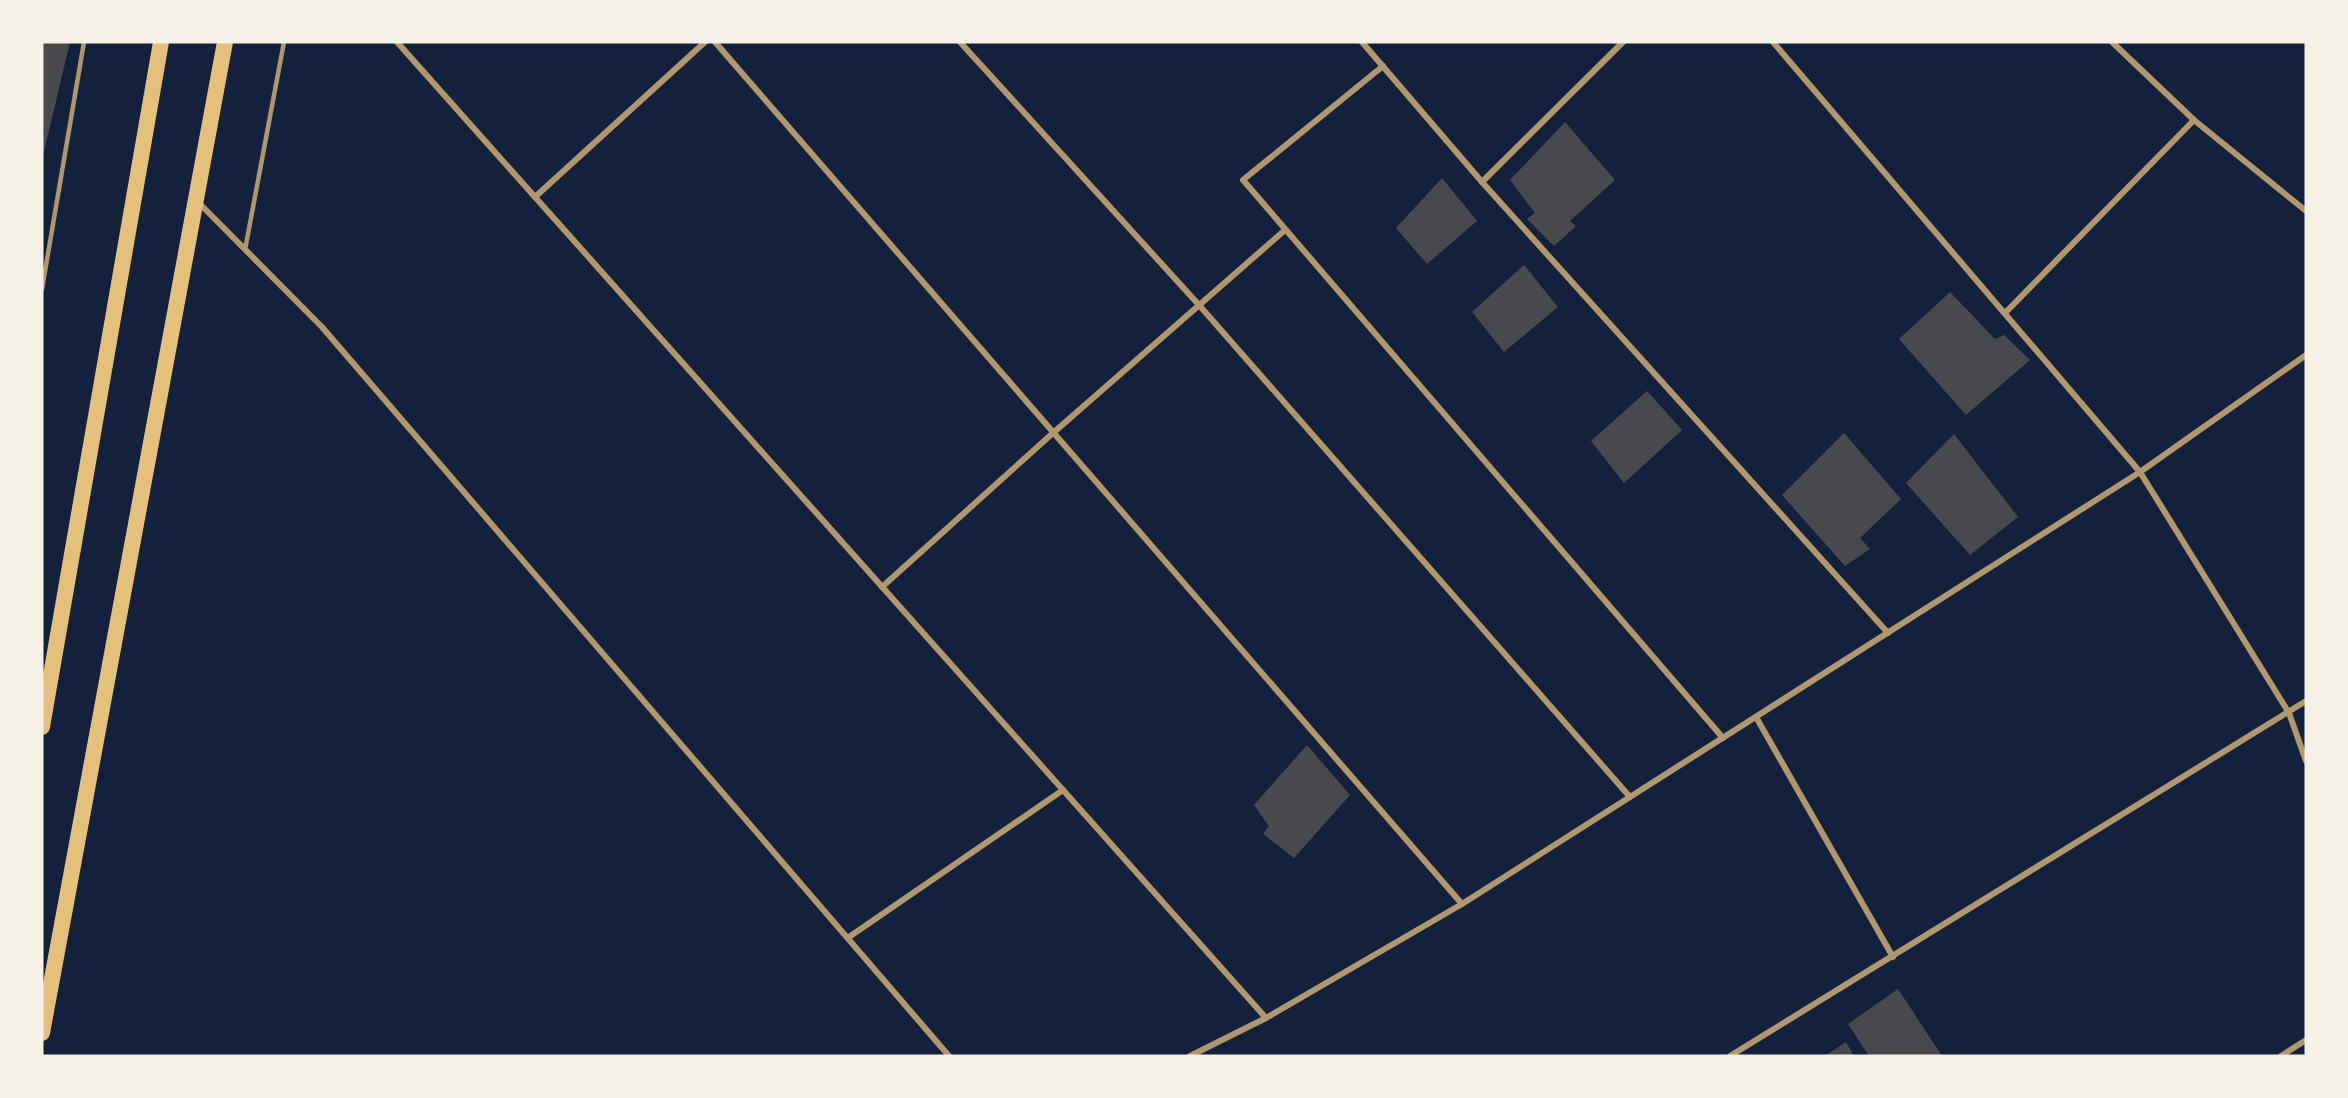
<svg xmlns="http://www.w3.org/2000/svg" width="2348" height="1098" font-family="'Zilla Slab',serif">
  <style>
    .building { fill: #48494c }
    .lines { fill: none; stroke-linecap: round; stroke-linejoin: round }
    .service { stroke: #b1986c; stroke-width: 4.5 }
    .minor { stroke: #b1986c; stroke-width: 6 }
    .trunk { stroke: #e5c07b; stroke-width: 16 }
  </style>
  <rect width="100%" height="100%" fill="#14213d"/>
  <g class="building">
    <path d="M42,42h28l-27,114h-1z"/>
    <path d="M1565,122l50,58 -45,41 6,5 -22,20 -27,-27 8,-6 -25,-33z"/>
    <path d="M1442,178l35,43 -50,43 -31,-36z"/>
    <path d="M1524,265l34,42 -54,45 -32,-40z"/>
    <path d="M1950,292l45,47 9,-4 26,25 -64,55 -67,-76z"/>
    <path d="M1647,391l35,39 -58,53 -33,-42z"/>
    <path d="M1844,433l57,66 -41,39 10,11 -25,17 -63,-71z"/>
    <path d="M1954,434l64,83 -48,38 -64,-72z"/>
    <path d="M1307,745l43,50 -56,63 -31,-24 6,-8 -15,-21z"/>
    <path d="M1898,989l44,67h-73l-21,-32z"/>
    <path d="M1846,1042l8,14h-29z"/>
  </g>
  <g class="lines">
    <g class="service">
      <path d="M245,250l39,-208"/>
      <path d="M42,289l42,-247"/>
    </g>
    <g class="minor">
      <path d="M397,42l869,976"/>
      <path d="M715,42l747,862"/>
      <path d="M960,42l239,263 431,492"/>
      <path d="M1362,42l120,140 406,451"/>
      <path d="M1773,42l367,430 149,241 17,48"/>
      <path d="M2112,42l82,78 112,91"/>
      <path d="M1383,66l-140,114 480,558"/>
      <path d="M1482,182l141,-140"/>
      <path d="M535,197l170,-155"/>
      <path d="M199,203l123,124 627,729"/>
      <path d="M2005,313l189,-193"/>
      <path d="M882,587l171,-154 232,-203"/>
      <path d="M1756,717l137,240"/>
      <path d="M849,937l214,-147"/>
      <path d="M1190,1056l76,-38 196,-114 678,-432 166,-117"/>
      <path d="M1730,1056l576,-355"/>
      <path d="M2281,1056l25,-16"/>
    </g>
    <g class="trunk">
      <path d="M42,727l119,-685"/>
      <path d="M42,1033l183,-991"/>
    </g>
  </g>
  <rect width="2348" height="1098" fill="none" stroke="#f6f1e7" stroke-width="87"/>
</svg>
